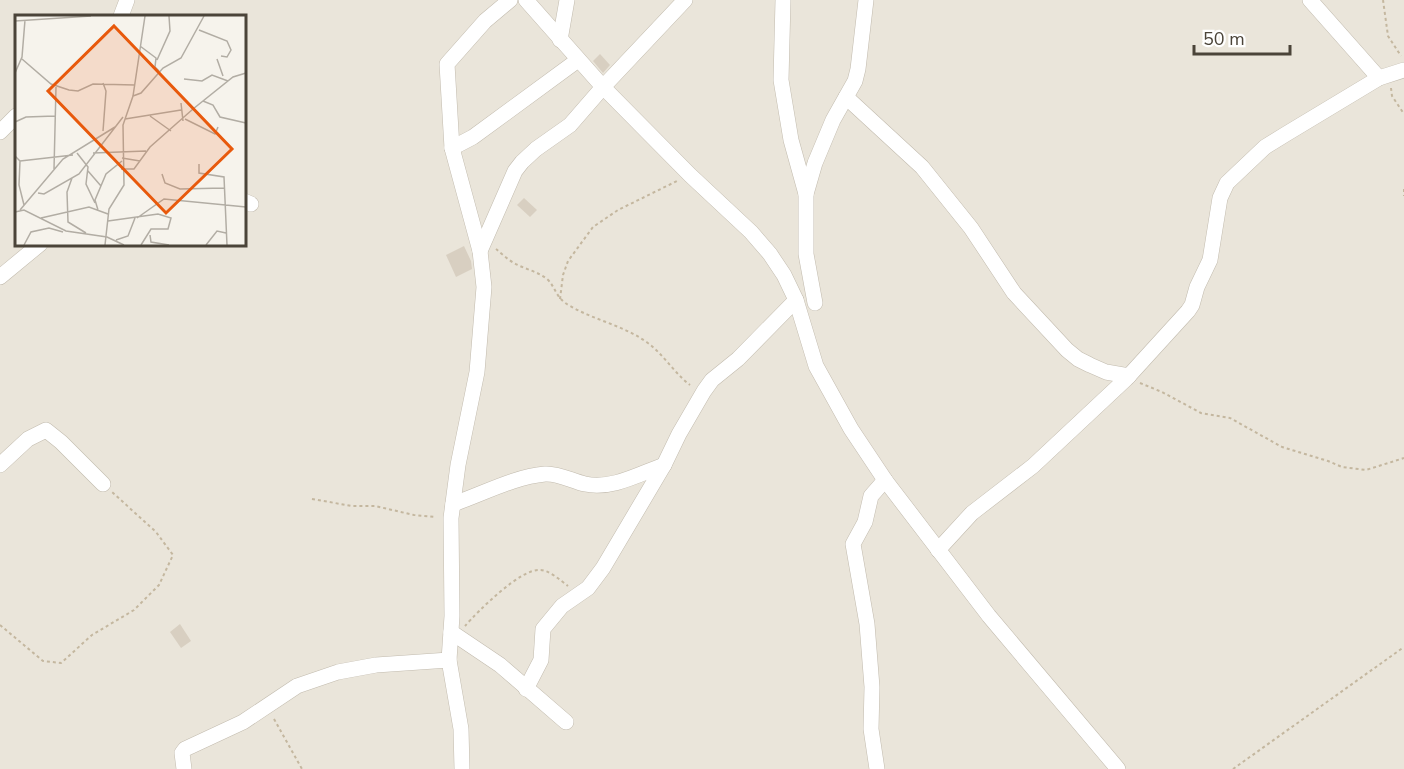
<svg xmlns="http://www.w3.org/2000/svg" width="1404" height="769" font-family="'Nunito Sans',sans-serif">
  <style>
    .residential { fill: #eae5da; fill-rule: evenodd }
    .building { fill: #d8cfc1 }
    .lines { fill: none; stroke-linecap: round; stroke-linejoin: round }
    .street-casing { stroke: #c2bbae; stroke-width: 16 }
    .path { stroke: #c4b79f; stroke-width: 2; stroke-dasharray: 3 3; stroke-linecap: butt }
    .street { stroke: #fff; stroke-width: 15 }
    .inset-road { fill: none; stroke: #b2ada4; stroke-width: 1.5 }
    .view { fill: #e8590c; fill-opacity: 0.15; stroke: #e8590c; stroke-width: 3 }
    .inset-edge { fill: none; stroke: #4b4439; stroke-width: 3 }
  </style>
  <rect width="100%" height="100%" fill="#f6f3ec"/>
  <path class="residential" d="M0,0h1404v769h-1404zM16,16h228v228h-228z"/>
  <g class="building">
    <path d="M600,54l10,11 -7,8 -10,-12z"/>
    <path d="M524,198l13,12 -7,7 -13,-12z"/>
    <path d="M464,246l7,15 1,8 -16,8 -10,-22z"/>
    <path d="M180,624l11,17 -10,7 -11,-16z"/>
  </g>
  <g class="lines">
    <g class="street-casing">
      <g id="street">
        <path d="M526,0l77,87 87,88 61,57 19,22 14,21 12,25 20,66 35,63 34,51 104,136 129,153"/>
        <path d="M783,0l-2,80 10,60 15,54v60l9,49"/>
        <path d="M1310,0l69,78"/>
        <path d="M121,16l6,-16"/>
        <path d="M560,40l7,-40"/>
        <path d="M846,97l76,70 49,61 43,65 53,57 11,9 12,6 16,7 23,4"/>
        <path d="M0,132l16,-16"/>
        <path d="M452,148l21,-11 105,-77"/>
        <path d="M806,194l9,-31 18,-43 22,-39 3,-12 8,-69"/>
        <path d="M244,201l7,3"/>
        <path d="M480,251l35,-80 7,-9 14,-13 34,-24 33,-38 82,-87"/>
        <path d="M0,277l40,-33"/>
        <path d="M0,465l28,-26 18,-9 15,12 42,42"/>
        <path d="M453,504c30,-10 60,-27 92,-30 13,-1 27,7 40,10 26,6 54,-10 79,-19"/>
        <path d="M938,550l34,-37 61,-47 93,-87 62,-68 4,-6 5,-18 13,-27 10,-62 7,-15 38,-36 21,-13 93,-56 25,-8"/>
        <path d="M451,632l49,33 66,57"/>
        <path d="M526,689l15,-29 2,-31 19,-23 26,-18 15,-20 61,-103 15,-31 25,-43 8,-11 26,-21 58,-59"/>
        <path d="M184,769l-2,-16 3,-4 58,-27 54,-36 41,-14 38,-7 73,-5"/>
        <path d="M462,769l-1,-40 -12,-69 3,-44 -1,-98 7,-53 19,-93 7,-85 -4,-36 -28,-103 -5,-84 38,-43 25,-21"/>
        <path d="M877,769l-6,-40 1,-42 -5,-63 -14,-80 12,-22 6,-26 14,-16"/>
      </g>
    </g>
    <g class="path">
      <path d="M1383,0l5,36 13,20"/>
      <path d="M1391,88l1,8 12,18"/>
      <path d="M1404,189v7"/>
      <path d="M496,249c5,4 11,10 18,14 10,6 23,8 33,16 9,8 8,19 23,27 24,14 52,19 75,35 18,12 28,31 45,44"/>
      <path d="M560,299l3,-24 5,-14 25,-34 25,-17 59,-29"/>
      <path d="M1140,383l22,9 39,21 29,5 52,29 46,14 14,6 24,3 38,-12"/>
      <path d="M312,499l40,7h23l39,9 22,2"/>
      <path d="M0,625l43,36 18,2 31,-28 42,-25 25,-25 14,-30 -17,-23 -44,-40"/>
      <path d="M465,626c12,-14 56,-58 75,-56 9,0 20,10 28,16"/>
      <path d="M274,719l28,50"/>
      <path d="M1233,769l171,-122"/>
    </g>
    <use href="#street" class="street"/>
  </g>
  <g transform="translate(15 15)">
    <rect width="231" height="231" fill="#f6f3ec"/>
    <path class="inset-road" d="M0,6l76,-5M184,15l28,11 4,9 -4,7 -6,-1M125,31l16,12 -1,9 4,4M7,44l29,25 18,6 9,1 15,-7 42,1M202,44l6,17M142,45l13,-29 -1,-15M0,58l7,-16 3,-37M169,64l18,2 10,-6 16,6M118,81l8,-3 22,-25 18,-10 23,-42M188,86l10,4 7,12 26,6M166,88l2,18M135,101l21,15M110,104l56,-9M170,104l30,15 3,-7M0,107l11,-5 29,-1M88,116l3,-40 -3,-8M62,138l11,14 -2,17 9,19M78,138l53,-2M0,141l5,5 -1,24 5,20M107,143l18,3M5,146l53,-6M184,149v9l25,4 3,68M39,154l2,-82M106,154h13l16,-22 43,-38 40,-32 13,-4M73,156l13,15M147,159l3,9 15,6 44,-1M57,163l-5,14 1,30 18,11M23,178l6,1 35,-20 44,-57M5,195l43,-51 52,-32M83,195l-3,-10 11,-26 16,-13M0,197l9,-2 42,21 41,6 17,8M26,203l48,-11 19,7M122,203l27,-19 82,8M93,206l50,-7 13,4 -3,11h-17l-10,16M135,220l1,7 18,3M101,225l12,-4 7,-18M9,230l7,-13 18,-4 14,4M90,230l4,-36 15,-24 -1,-60 10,-29 12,-80M191,230l11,-14 9,2"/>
    <path class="view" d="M99,11l118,123 -66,64 -118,-122z"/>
    <rect width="231" height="231" class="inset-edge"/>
  </g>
  <path d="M1194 45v9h96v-9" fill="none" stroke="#4b4439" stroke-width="3"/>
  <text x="1203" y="45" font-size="18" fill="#4b4439" stroke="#ffffff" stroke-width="4.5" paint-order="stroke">50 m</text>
</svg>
